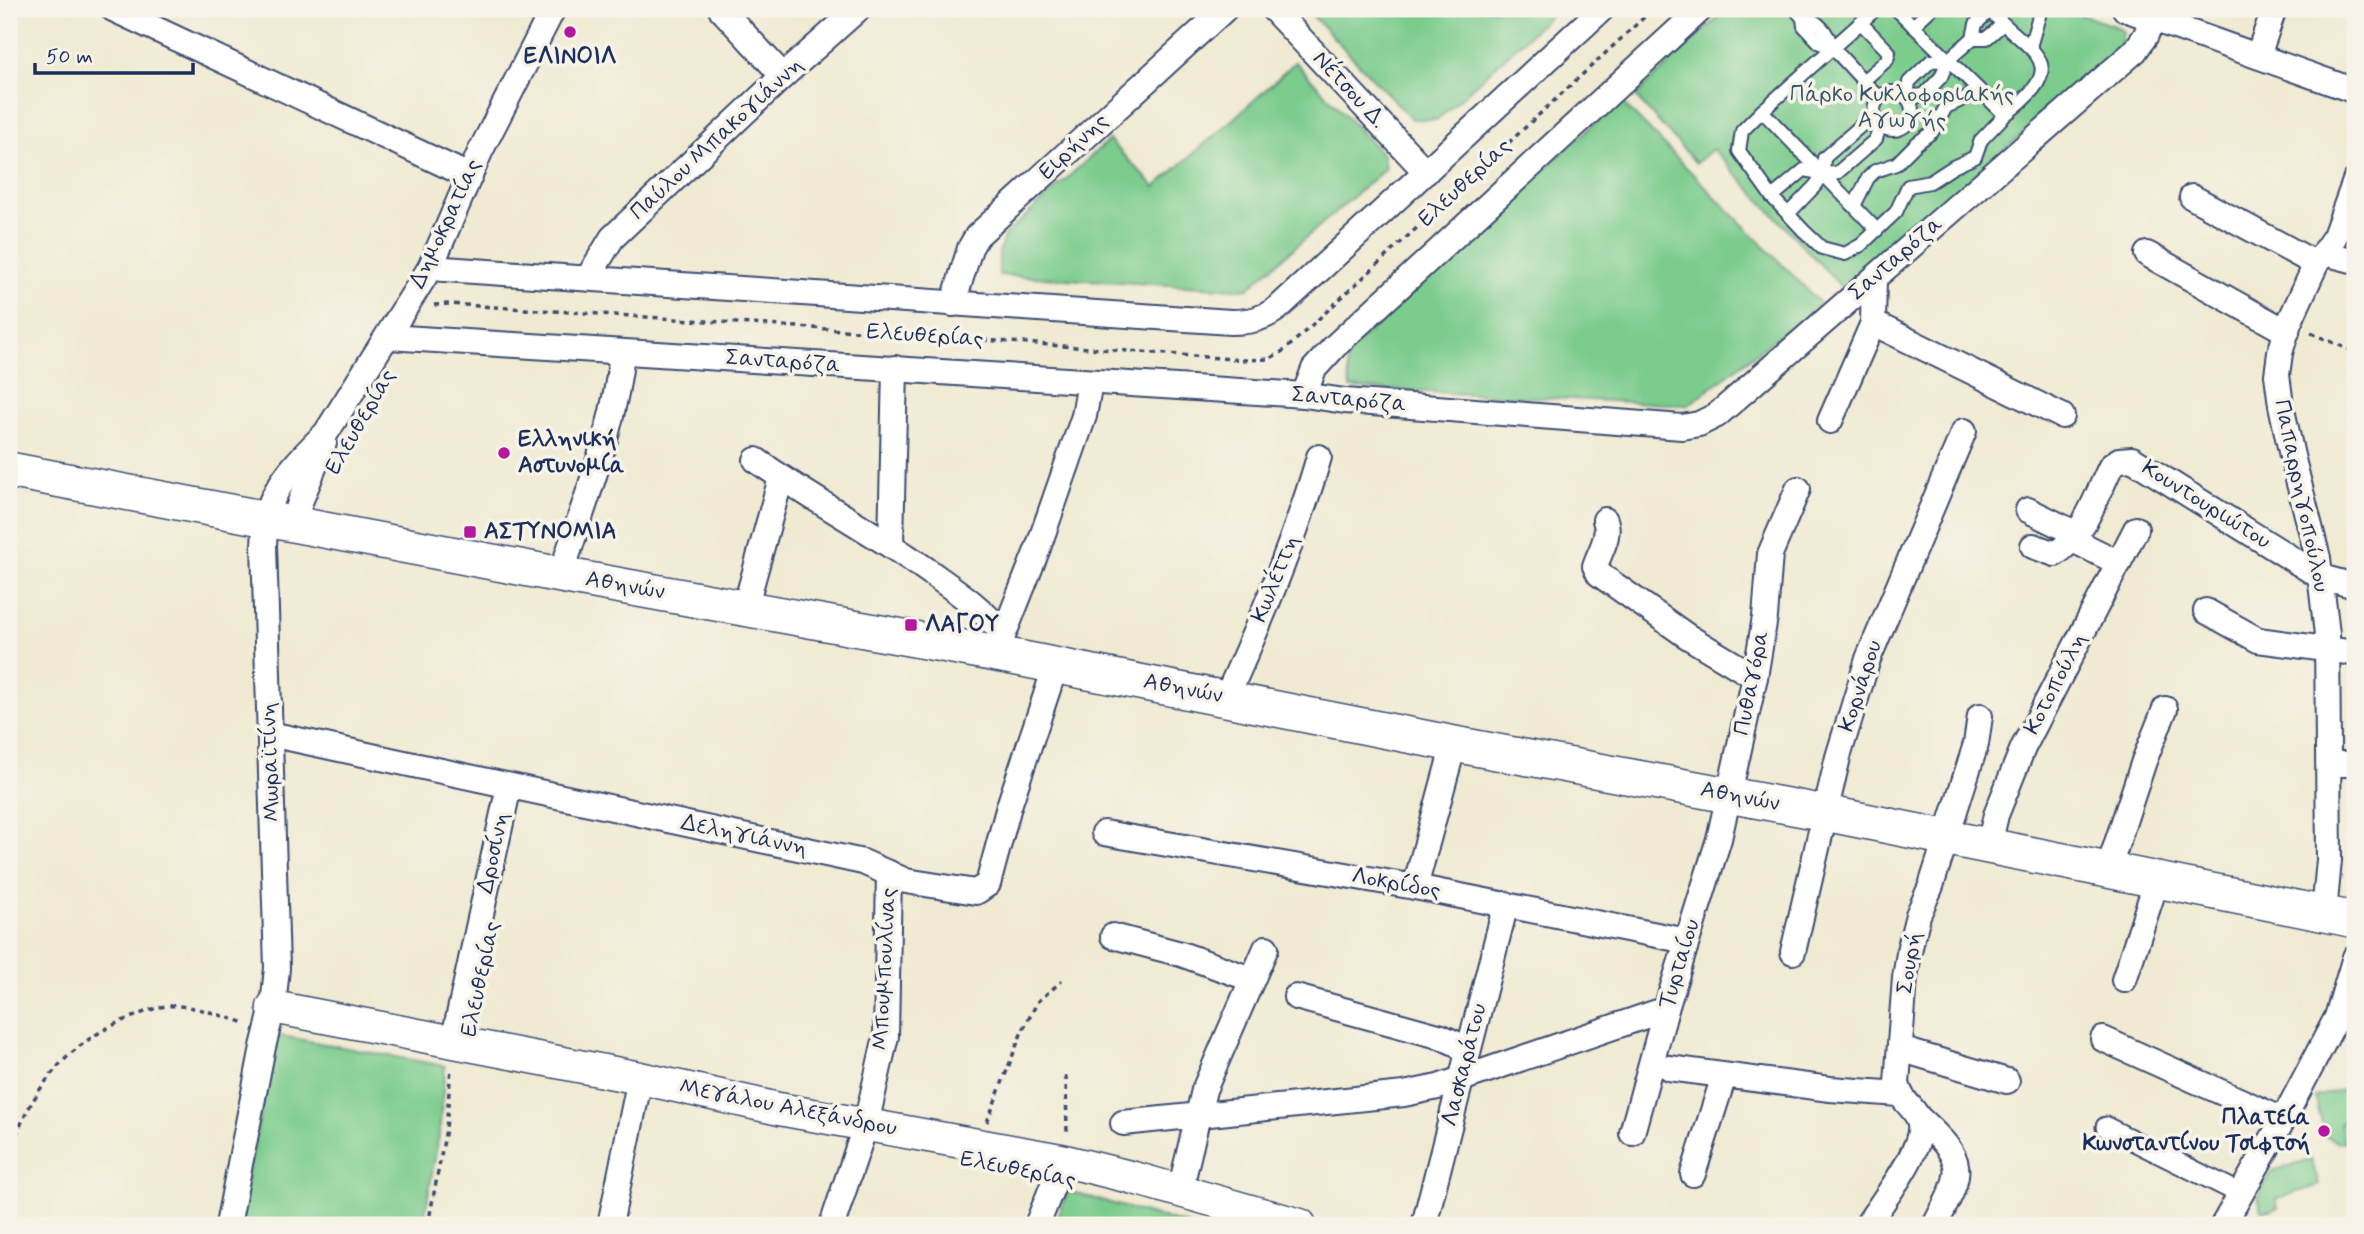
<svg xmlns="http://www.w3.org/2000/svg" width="2364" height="1234" font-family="Mynerve,sans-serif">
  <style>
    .green { fill: #7ccc8d; stroke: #4c7e76; stroke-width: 2 }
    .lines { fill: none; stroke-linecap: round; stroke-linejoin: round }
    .service-casing { stroke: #3b4b6f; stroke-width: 16 }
    .pedestrian-casing { stroke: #3b4b6f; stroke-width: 23 }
    .minor-casing { stroke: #3b4b6f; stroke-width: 28 }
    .tertiary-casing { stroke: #3b4b6f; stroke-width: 35 }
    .secondary-casing { stroke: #3b4b6f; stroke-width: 38 }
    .path { stroke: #3b4b6f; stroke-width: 3.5; stroke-dasharray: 5 5; stroke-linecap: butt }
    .service { stroke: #fff; stroke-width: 12 }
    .pedestrian { stroke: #fff; stroke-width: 19 }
    .minor { stroke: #fff; stroke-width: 24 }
    .tertiary { stroke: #fff; stroke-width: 32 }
    .secondary { stroke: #fff; stroke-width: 35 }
    .poi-dot { fill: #b5179e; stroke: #f7f3e8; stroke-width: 2.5 }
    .labels { text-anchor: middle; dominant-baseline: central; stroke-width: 7; stroke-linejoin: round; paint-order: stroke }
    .poi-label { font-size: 23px; font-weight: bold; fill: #1b2f5e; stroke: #f7f3e8; text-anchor: start }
    .street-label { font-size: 23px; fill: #1b2f5e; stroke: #f7f3e8 }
    .park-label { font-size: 23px; fill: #33566a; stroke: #f7f3e8 }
  </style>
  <rect width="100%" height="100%" fill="#f7f3e8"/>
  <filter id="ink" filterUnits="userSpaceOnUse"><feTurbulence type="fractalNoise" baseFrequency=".0143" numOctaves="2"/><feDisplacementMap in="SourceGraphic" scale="14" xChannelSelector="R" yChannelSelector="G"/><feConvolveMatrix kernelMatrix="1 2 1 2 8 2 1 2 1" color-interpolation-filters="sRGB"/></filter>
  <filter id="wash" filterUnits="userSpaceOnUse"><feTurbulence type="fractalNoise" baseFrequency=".00686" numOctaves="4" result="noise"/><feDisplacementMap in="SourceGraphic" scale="28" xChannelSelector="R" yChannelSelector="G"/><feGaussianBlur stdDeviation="1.57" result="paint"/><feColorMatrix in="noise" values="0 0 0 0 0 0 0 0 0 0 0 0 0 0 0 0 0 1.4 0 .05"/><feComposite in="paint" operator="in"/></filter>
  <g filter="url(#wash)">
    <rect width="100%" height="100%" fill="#f0ead2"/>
    <g class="green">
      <path d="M1306,9h251l-120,111 -25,-1z"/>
      <path d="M1727,9h337l53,18 6,5 -3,17 -276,241 -131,-141 -17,14 -61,-67z"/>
      <path d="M1295,62l88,93 2,14 -137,119 -10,1 -239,-14v-22l5,-17 105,-96 46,47c47,-41 95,-81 140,-125z"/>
      <path d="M1620,100l201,204 -133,101 -338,-17 -4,-35z"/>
      <path d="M276,1035l169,31 -6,69 -16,90h-185z"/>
      <path d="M2349,1088l6,31 -15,4 5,19h-9l-11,-6 -10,-39z"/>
      <path d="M2311,1159l8,26 -43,14 2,9 -16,4 -4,-15 14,-26z"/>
      <path d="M1068,1191l120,34h-135z"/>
    </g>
  </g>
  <g filter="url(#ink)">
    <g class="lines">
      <g class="service-casing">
        <g id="service">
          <path d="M1795,9l8,9 1,8 16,17 12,4 46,50"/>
          <path d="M1876,9l-114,102 115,119"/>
          <path d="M1896,9l109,106c70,-53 26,-61 -17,-106"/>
          <path d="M1803,18c16,2 25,15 29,29"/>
          <path d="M1860,22l29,30 -2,8 -24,21"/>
          <path d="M1913,26l18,-17"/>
          <path d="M1973,38h14l16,-14"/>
          <path d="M2030,47l11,-38"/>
          <path d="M1948,60l-17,1 -22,21 -2,15 17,-2 17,-18 7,-17 25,-22 3,-14 14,-14"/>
          <circle cx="1893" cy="111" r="19"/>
          <path d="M1762,111l-20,20 -3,20 33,46 32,34 18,17 23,6 16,-9 35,-33 12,-26 22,-4 23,-15 22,-10 6,-17 24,-25"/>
          <path d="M1772,197l32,-27 19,4 14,-1 39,-34 4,-14 -16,-2 -40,35 -1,16 -7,11 -28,29"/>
          <path d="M1854,206l14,-28 7,-7 21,-7 21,-21 15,-11 14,-25 20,-9 11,-10"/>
        </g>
      </g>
      <g class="pedestrian-casing">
        <path id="pedestrian" d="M2106,1127l135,67"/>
      </g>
      <g class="minor-casing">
        <g id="minor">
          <path d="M113,9l356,167"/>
          <path d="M721,9l62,67"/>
          <path d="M1273,9l153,163"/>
          <path d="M2125,9l230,82"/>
          <path d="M2258,56l16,-47"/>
          <path d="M2192,197l124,67"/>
          <path d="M2324,253l31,8"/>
          <path d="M2147,254l140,78"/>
          <path d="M430,268l801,54c19,0 32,-3 47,-14l324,-299"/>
          <path d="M588,278l24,-40 171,-162 75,-67"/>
          <path d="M1874,279l-1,44 189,93"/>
          <path d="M953,304l17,-56 7,-12 248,-227"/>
          <path d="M388,337l916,58 41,6 337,26 17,-3 18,-9 418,-364 11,-16 6,-17"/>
          <path d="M1304,395l10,-26 21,-23 366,-337"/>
          <path d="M1830,421l43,-98"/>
          <path d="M756,460c59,42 124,75 182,118 24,17 47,33 65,56"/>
          <path d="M2028,510l49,24"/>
          <path d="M1605,520c6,15 -5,31 -10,46l4,8 88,62 68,41"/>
          <path d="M294,524l6,-22 24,-59"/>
          <path d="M2073,540l46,23"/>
          <path d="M891,544l4,-176"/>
          <path d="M2033,546l22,8c30,-19 41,-58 56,-88l8,-6 13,-1 189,118 34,9"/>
          <path d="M561,575c23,-73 54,-147 61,-223"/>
          <path d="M745,608l36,-130"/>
          <path d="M2206,611l52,29 97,13"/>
          <path d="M999,646l39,-98 46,-132 6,-34"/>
          <path d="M1226,698c36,-79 69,-158 93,-241"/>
          <path d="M270,734l593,128 43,19 70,11 12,-8 21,-78 47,-141"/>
          <path d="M2329,764h26"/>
          <path d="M1104,833l311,54 272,54"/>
          <path d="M1989,845l7,-30 27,-67 113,-219"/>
          <path d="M2108,870l36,-109 21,-52"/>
          <path d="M1415,887l39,-143"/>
          <path d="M2324,913l5,-53 -2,-226 -9,-76 -26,-102 -11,-51 -4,-30 3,-22 9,-30 27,-59 19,-28 20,-55"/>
          <path d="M1113,936l68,18 70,25"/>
          <path d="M1793,952l45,-195 30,-98 96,-228"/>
          <path d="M2124,980l33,-100"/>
          <path d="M1296,997l146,40 15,7 11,9"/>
          <path d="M2103,1039l180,81"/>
          <path d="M453,1042l56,-256"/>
          <path d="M1900,1049l107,32"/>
          <path d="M1669,1068l161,21 70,5"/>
          <path d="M1919,1118c48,44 46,50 16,107"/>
          <path d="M1123,1123l281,-29 34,-7 228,-78"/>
          <path d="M1632,1133l34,-124 53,-170 36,-162 10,-60 5,-63 28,-65"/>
          <path d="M1693,1174l31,-98"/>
          <path d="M1180,1191l24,-101 62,-142"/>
          <path d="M228,1225l35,-178 10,-40 4,-39 -13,-423c1,-8 0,-19 2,-27 7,-33 37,-63 60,-85l104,-165 50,-116 73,-143"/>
          <path d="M610,1225l30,-147"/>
          <path d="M832,1225l34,-101 20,-88 3,-163"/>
          <path d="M1037,1225l20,-50 4,-15"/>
          <path d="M1424,1225l82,-321"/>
          <path d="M1867,1225c14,-22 61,-80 52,-105 -5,-14 -18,-17 -22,-37l8,-105 5,-31 8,-32 13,-29 45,-142 4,-28"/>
          <path d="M2223,1225l60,-105 54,-103 18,-60"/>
        </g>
      </g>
      <g class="tertiary-casing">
        <path id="tertiary" d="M273,1007l367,71 139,31 282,51 73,18 166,47"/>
      </g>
      <g class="secondary-casing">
        <path id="secondary" d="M9,470l552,105 436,79 457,90 371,69 530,107"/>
      </g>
      <g class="path">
        <path d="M434,305l15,-1 469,31 328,25 23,-1 16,-9 368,-341"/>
        <path d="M2311,333l44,19"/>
        <path d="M1066,1076l1,58"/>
        <path d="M987,1122l34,-88 17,-33 24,-20"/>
        <path d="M9,1154c23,-66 59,-114 126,-138 10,-4 21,-9 31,-10 26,-2 55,10 80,17"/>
        <path d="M428,1225l18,-96 5,-61"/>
      </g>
      <use href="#service" class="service"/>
      <use href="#pedestrian" class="pedestrian"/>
      <use href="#minor" class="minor"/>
      <use href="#tertiary" class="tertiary"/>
      <use href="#secondary" class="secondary"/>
    </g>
  </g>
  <g class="poi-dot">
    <circle cx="570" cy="32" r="7"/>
    <circle cx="504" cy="453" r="7"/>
    <rect x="463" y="525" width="14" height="14" rx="3.5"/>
    <rect x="904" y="618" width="14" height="14" rx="3.5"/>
    <circle cx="2324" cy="1131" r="7"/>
  </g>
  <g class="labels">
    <g class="poi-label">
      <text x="570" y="57" text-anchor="middle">ΕΛΙΝΟΙΛ</text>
      <text x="518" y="440">Ελληνική<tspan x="518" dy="26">Αστυνομία</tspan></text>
      <text x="484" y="532">ΑΣΤΥΝΟΜΙΑ</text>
      <text x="925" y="625">ΛΑΓΟΥ</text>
      <text x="2310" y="1118" text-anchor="end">Πλατεία<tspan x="2310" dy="26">Κωνσταντίνου Τσιφτσή</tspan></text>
    </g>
    <g class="street-label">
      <text transform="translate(1349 90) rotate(47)">Νέτσου Δ.</text>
      <text transform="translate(717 139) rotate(-43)">Παύλου Μπακογιάννη</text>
      <text transform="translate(1074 147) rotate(-43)">Ειρήνης</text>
      <text transform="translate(1465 183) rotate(-43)">Ελευθερίας</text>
      <text transform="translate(446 224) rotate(-65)">Δημοκρατίας</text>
      <text transform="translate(1896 259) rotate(-41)">Σανταρόζα</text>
      <text transform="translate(925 336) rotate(4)">Ελευθερίας</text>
      <text transform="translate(783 362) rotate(4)">Σανταρόζα</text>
      <text transform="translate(1349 400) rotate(5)">Σανταρόζα</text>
      <text transform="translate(361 422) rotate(-60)">Ελευθερίας</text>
      <text transform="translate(2301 496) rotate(78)">Παπαρρηγοπούλου</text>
      <text transform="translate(2206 505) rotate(32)">Κουντουριώτου</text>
      <text transform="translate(1276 579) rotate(-68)">Κωλέττη</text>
      <text transform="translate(625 586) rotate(10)">Αθηνών</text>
      <text transform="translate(1752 683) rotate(-79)">Πυθαγόρα</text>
      <text transform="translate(2056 684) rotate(-63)">Κοτοπούλη</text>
      <text transform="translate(1861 686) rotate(-72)">Κορνάρου</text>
      <text transform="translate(1183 689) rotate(11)">Αθηνών</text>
      <text transform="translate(271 762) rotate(-92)">Μωραϊτίνη</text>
      <text transform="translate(1740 797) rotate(11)">Αθηνών</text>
      <text transform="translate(744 836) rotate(12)">Δεληγιάννη</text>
      <text transform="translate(494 853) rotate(-78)">Δροσίνη</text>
      <text transform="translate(1396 884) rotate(10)">Λοκρίδος</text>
      <text transform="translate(1910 963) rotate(-81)">Σουρή</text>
      <text transform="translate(1680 964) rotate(-73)">Τυρταίου</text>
      <text transform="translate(885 969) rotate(-87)">Μπουμπουλίνας</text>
      <text transform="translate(481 979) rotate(-78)">Ελευθερίας</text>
      <text transform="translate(1465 1065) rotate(-76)">Λασκαράτου</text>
      <text transform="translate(788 1108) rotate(11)">Μεγάλου Αλεξάνδρου</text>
      <text transform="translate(1018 1170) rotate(11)">Ελευθερίας</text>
    </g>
    <g class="park-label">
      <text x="1902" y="95">Πάρκο Κυκλοφοριακής<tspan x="1902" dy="26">Αγωγής</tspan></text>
    </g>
  </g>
  <rect width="2364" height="1234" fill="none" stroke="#f7f3e8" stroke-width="35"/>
  <path d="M35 63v10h158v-10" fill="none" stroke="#1b2f5e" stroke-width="3.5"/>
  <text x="46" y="63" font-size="21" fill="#1b2f5e" stroke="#f7f3e8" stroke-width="5" paint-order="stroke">50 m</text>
</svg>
